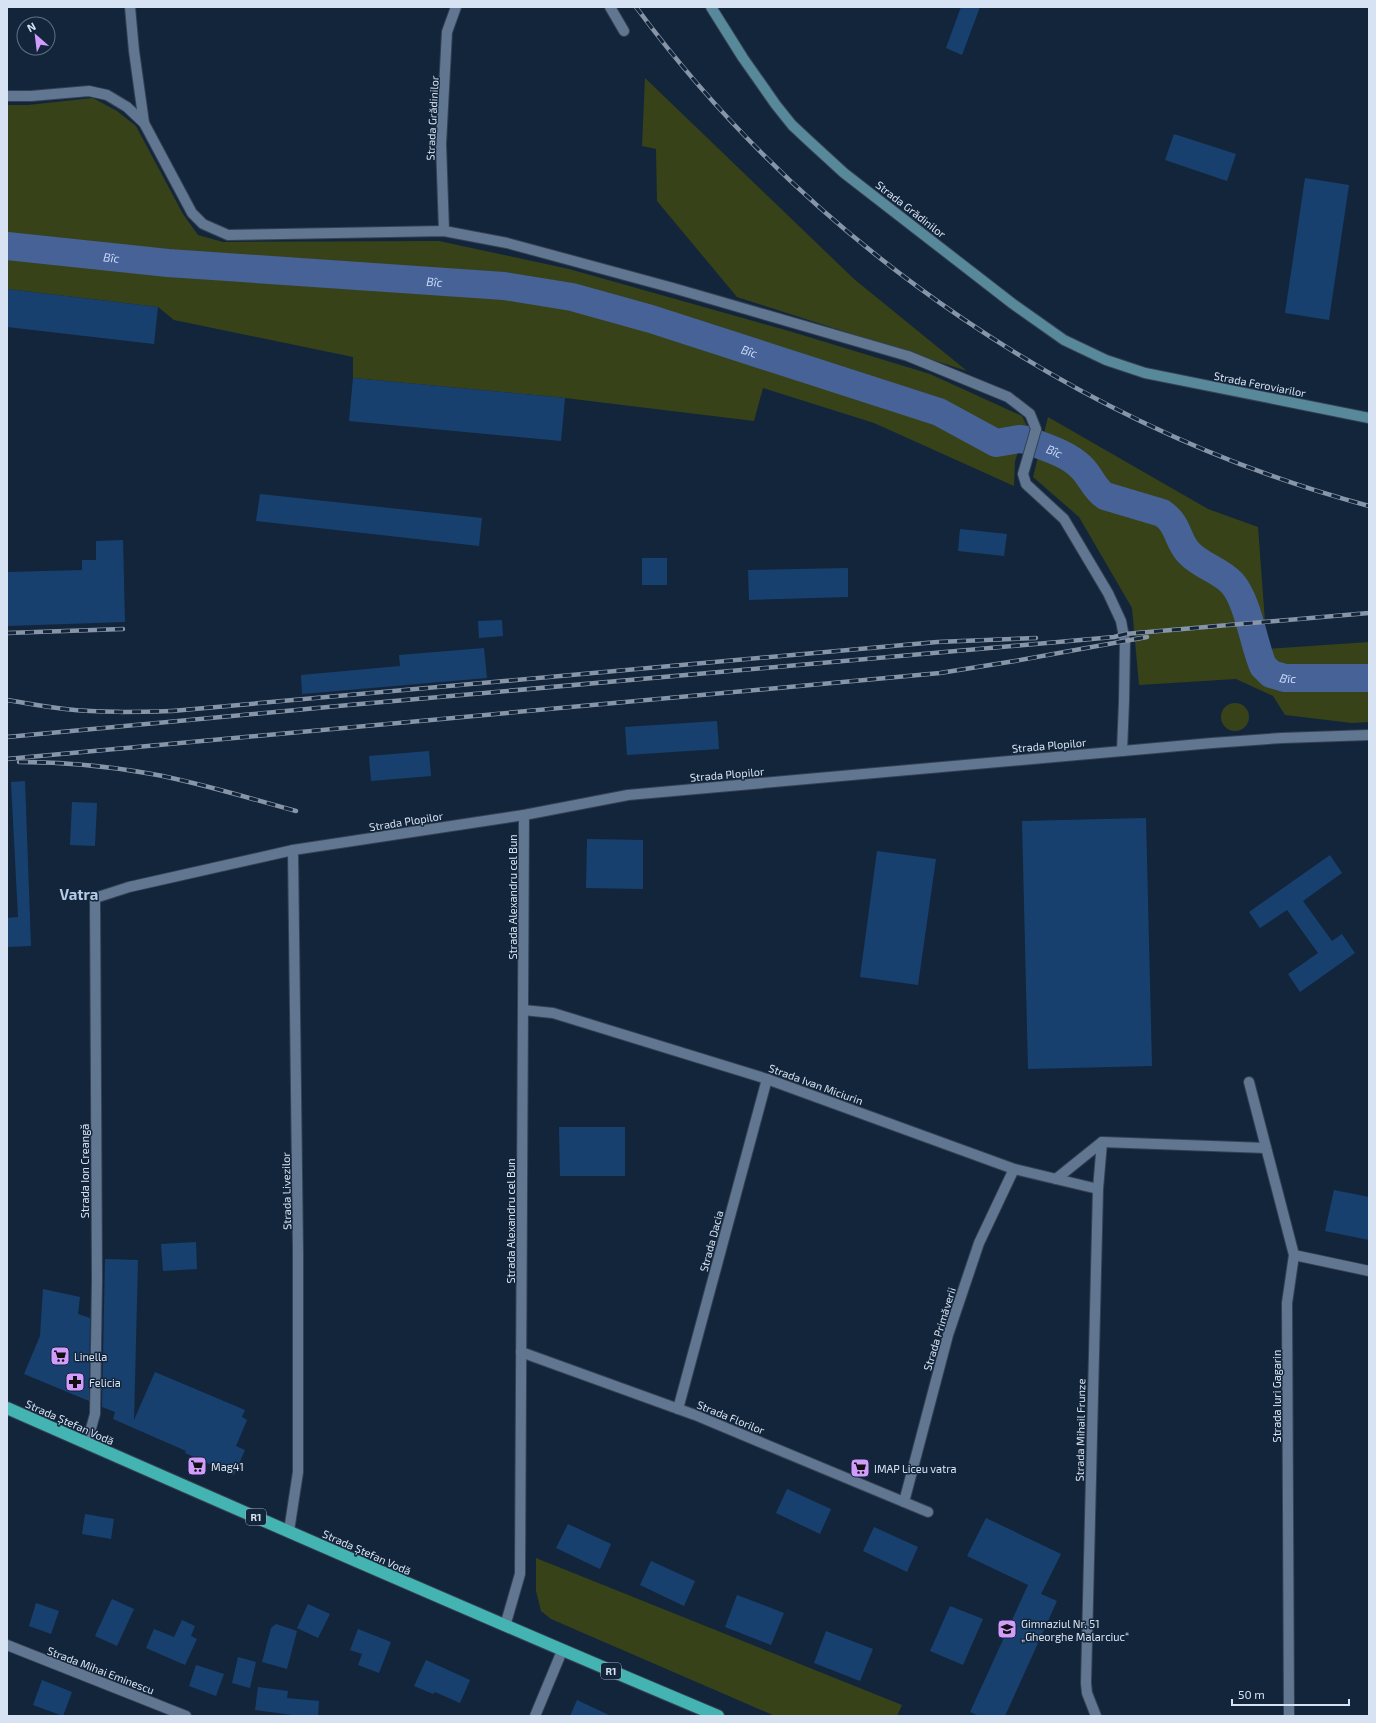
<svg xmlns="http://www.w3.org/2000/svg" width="1376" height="1723" font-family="'Exo 2',sans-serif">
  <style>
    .green { fill: #374219 }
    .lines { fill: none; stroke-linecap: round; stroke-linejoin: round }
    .river { stroke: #466297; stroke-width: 28 }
    .building { fill: #18406e }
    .street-casing { stroke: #344153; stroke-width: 12 }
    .secondary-casing { stroke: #344153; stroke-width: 12 }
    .highway-casing { stroke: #344153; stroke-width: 14 }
    .street { stroke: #617690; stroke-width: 10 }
    .secondary { stroke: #58899a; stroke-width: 10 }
    .highway { stroke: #44b4b2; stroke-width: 12 }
    .rail-casing { stroke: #8795a7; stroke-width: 4.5 }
    .rail { stroke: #13253b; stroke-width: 3; stroke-dasharray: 9; stroke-linecap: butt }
    .labels { text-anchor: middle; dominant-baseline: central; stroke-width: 3; stroke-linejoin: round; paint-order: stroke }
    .shield { fill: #13253b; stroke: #9caabb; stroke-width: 1 }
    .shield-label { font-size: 10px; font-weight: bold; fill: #d7e3f2 }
    .street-label { font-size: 11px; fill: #d7e3f2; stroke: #13253b }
    .poi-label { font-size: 11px; fill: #d7e3f2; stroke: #13253b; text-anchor: start }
    .water-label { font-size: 12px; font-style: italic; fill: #c7d9f9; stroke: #13253b }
    .district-label { font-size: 15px; font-weight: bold; fill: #b5cce8; stroke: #13253b }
  </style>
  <rect width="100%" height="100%" fill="#13253b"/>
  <g class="green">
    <path d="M645,78l209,201 113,92 -230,-74 -80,-96 -1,-52 -14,-3z"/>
    <path d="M93,98l24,13 19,15 47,88 15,21 25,7 216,-1 130,28 220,62 141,43 92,42 5,10 -12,35 -1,25 -140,-63 -111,-35 -9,33 -189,-23 -212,-20v-21l-179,-37 -16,-13 -151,-18v-184h21z"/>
    <path d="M1048,417l160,92 50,18 9,122 102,-7v80l-17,1 -67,-8 -12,-19 -37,-17 -97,6 -7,-77 -53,-91 -46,-40z"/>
    <circle cx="1235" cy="717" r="14"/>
    <path d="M536,1558l366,147 -5,11h-122l-224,-97 -10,-8 -5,-20z"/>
  </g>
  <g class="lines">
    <path class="river" id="s1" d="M7,246l161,17 336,23 68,11 79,22 288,93 57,31 23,-4 8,1c17,7 40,13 54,27 9,8 13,22 24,29l57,17c17,11 15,28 27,40 12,13 31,17 43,30 16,18 21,59 31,83l8,8 14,4h84"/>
  </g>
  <g class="building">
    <path d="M961,7h19l-18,48 -16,-7z"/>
    <path d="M1174,134l62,20 -9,27 -62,-21z"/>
    <path d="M1305,178l44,7 -20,135 -44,-7z"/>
    <path d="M7,289l151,18 -4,37 -147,-17z"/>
    <path d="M353,378l212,20 -4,43 -212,-20z"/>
    <path d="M260,494l222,24 -3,28 -223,-25z"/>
    <path d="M960,529l47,5 -3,22 -46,-5z"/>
    <path d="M123,540l2,82 -118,4v-54l75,-2v-10h14v-19z"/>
    <rect x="642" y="558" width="25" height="27"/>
    <path d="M848,568v29l-99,3 -1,-30z"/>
    <path d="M502,620l1,16 -24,2 -1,-17z"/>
    <path d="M484,648l3,30 -185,16 -1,-19 99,-9 -1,-11z"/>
    <path d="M717,721l2,28 -92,6 -2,-28z"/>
    <path d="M429,751l2,25 -60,5 -2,-25z"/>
    <path d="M25,781l6,165 -24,1v-29l11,-1 -7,-135z"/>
    <path d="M72,802l25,1 -2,43 -25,-1z"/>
    <path d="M1146,818l6,248 -124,3 -6,-248z"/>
    <path d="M587,839l56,1v49l-57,-1z"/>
    <path d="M877,851l59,8 -18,126 -58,-8z"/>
    <path d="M1330,855l12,18 -39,28 29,40 10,-7 13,19 -55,39 -12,-18 30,-21 -31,-43 -27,18 -11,-16z"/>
    <path d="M559,1127h66v49h-65z"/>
    <path d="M1334,1190l35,7v43l-44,-9z"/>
    <path d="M196,1242l1,27 -34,2 -2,-27z"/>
    <path d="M105,1259l33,1 -4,160 21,-48 90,38 -3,7 5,3 -11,26 9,4 -11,25 -49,-22 1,-2 -73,-32 2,-7 -13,-5z"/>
    <path d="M43,1289l37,8 -2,17 12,4 -1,83 -65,-27 16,-38z"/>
    <path d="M787,1489l44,20 -11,25 -44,-21z"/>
    <path d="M85,1514l29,5 -3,20 -29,-5z"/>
    <path d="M986,1518l75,36 -20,40 16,7 -52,115h-26l-9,-4 58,-127 -61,-29z"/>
    <path d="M568,1524l43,20 -11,25 -44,-21z"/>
    <path d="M874,1527l44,20 -11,25 -44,-21z"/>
    <path d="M651,1561l44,20 -11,25 -44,-21z"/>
    <path d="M737,1595l47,18 -13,32 -46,-18z"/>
    <path d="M112,1599l22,10 -17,37 -22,-10z"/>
    <path d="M36,1603l23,8 -8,23 -22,-8z"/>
    <path d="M308,1604l22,10 -12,24 -21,-10z"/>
    <path d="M950,1606l33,13 -20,46 -33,-14z"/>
    <path d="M182,1620l13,6 -4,10 6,3 -12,26 -39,-17 8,-19 20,8z"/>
    <path d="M276,1624l21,7 -10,38 -25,-7 9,-34z"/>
    <path d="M358,1629l33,13 -12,31 -21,-8 4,-11 -12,-4z"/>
    <path d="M826,1631l47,18 -13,32 -46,-18z"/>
    <path d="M238,1657l18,5 -6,26 -18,-5z"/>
    <path d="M426,1660l44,20 -10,23 -25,-11 -2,2 -19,-8z"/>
    <path d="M196,1665l28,9 -8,22 -27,-10z"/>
    <path d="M42,1680l30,12 -9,24 -30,-11z"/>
    <path d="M258,1687l30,4 -1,7 32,3 -1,15h-18l-45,-6z"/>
    <path d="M577,1700l34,16h-41z"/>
  </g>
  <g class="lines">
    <g class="street-casing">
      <g id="street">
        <path d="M130,7l4,44 10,72"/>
        <path d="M610,7l14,24"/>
        <path d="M7,96h24l58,-5 18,4 20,12 17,16 48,90 11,11 25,11 216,-4 63,12 166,45 235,68 100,41 22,17 6,15 -13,45 3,10 38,35 44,74 13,28 4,21 -1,59 -2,50"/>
        <path d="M444,231l-3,-87 6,-112 9,-25"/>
        <path d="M523,1010l30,3 214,66 247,90 84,20"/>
        <path d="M1249,1082l45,173 -7,48 2,413"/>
        <path d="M1056,1179l46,-37 164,6"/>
        <path d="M1294,1255l75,16"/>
        <path d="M521,1352l174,63 233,97"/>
        <path d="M678,1409l89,-330"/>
        <path d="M87,1443l8,-29 2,-135 -2,-381 34,-11 164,-37 231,-35 104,-20 584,-52 70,-5 87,-3"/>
        <path d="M904,1502l44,-167 31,-92 35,-74"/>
        <path d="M289,1531l9,-59v-220l-5,-402"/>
        <path d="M505,1626l15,-52 4,-759"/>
        <path d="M7,1645l179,71"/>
        <path d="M535,1716l27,-65"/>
        <path d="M1096,1716l-9,-23 -1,-10 12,-494 4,-47"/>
      </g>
    </g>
    <g class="secondary-casing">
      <path id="secondary" d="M711,7l32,51 33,47 16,20 16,15 36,33 169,131 51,36 42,20 39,13 224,45"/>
    </g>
    <g class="highway-casing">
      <path id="highway" d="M7,1408c236,104 473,208 711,308"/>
    </g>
    <use href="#street" class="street"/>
    <use href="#secondary" class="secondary"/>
    <use href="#highway" class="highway"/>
    <g class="rail-casing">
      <g id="rail">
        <path d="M636,7c177,240 446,422 733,499"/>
        <path d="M7,633l116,-4"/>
        <path d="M7,700c19,3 38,7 58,9 36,4 71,3 107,2l765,-69 99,-4"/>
        <path d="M7,737l342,-32 765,-68 11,-3 244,-21"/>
        <path d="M7,759l933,-86 75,-12 132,-24"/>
        <path d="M19,762c44,0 89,4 133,12 49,9 96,24 144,37"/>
      </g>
    </g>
    <use href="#rail" class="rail"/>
  </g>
  <defs>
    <g id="supermarket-square" transform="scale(1)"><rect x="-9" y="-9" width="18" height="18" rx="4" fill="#d29cfd" stroke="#13253b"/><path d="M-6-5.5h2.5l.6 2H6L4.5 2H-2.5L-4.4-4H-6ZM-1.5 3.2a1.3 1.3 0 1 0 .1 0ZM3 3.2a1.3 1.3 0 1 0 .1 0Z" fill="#111"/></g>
    <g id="pharmacy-square" transform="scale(1)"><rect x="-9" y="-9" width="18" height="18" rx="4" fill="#d29cfd" stroke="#13253b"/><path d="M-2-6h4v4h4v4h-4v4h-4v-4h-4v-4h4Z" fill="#111"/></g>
    <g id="school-square" transform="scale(1)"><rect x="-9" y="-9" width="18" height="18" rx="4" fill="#d29cfd" stroke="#13253b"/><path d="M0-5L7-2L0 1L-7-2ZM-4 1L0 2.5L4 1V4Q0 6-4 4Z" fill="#111"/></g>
  </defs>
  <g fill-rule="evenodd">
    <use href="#supermarket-square" x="60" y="1356"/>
    <use href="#pharmacy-square" x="75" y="1382"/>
    <use href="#supermarket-square" x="197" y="1466"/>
    <use href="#supermarket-square" x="860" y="1468"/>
    <use href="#school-square" x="1007" y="1629"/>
  </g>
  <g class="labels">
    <g class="shield">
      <rect x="246" y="1509" width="20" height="16" rx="3"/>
      <rect x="601" y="1663" width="20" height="16" rx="3"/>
    </g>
    <g class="shield-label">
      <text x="256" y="1517">R1</text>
      <text x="611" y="1671">R1</text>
    </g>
    <g class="street-label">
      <text transform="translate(432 118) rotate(-87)">Strada Grădinilor</text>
      <text transform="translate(911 209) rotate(38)">Strada Grădinilor</text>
      <text transform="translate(1260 384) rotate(11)">Strada Feroviarilor</text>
      <text transform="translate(1049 745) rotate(-5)">Strada Plopilor</text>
      <text transform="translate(727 774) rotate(-5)">Strada Plopilor</text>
      <text transform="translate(406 821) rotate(-9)">Strada Plopilor</text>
      <text transform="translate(512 897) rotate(-90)">Strada Alexandru cel Bun</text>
      <text transform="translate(816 1084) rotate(20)">Strada Ivan Miciurin</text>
      <text transform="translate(84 1171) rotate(-90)">Strada Ion Creangă</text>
      <text transform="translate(286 1191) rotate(-91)">Strada Livezilor</text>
      <text transform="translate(510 1221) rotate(-90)">Strada Alexandru cel Bun</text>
      <text transform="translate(711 1241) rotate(-75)">Strada Dacia</text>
      <text transform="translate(939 1329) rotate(-73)">Strada Primăverii</text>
      <text transform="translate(1276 1396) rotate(-90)">Strada Iuri Gagarin</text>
      <text transform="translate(731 1417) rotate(22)">Strada Florilor</text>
      <text transform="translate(70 1422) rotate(24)">Strada Ștefan Vodă</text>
      <text transform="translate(1080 1430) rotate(-89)">Strada Mihail Frunze</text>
      <text transform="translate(367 1552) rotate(24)">Strada Ștefan Vodă</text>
      <text transform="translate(101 1670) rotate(21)">Strada Mihai Eminescu</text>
    </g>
    <g class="poi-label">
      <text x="74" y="1356">Linella</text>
      <text x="89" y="1382">Felicia</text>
      <text x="211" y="1466">Mag41</text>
      <text x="874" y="1468">IMAP Liceu vatra</text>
      <text x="1021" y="1623">Gimnaziul Nr. 51<tspan x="1021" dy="13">„Gheorghe Malarciuc“</tspan></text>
    </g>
    <g class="water-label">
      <text stroke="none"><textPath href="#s1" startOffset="105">Bîc</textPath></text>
      <text stroke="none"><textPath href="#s1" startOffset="429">Bîc</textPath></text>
      <text stroke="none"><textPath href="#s1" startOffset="753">Bîc</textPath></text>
      <text stroke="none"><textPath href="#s1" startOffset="1078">Bîc</textPath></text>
      <text stroke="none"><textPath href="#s1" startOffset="1426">Bîc</textPath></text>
    </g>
    <g class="district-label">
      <text x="79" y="894">Vatra</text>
    </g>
  </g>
  <rect width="1376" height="1723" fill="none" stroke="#d7e3f2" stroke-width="16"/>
  <g transform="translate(36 36) rotate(332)"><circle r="19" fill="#13253b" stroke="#617184"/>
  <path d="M0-3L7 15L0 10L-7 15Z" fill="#d29cfd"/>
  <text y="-6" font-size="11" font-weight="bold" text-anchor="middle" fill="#d7e3f2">N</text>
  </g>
  <path d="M1232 1699v6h117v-6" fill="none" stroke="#d7e3f2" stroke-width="2"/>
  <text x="1238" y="1699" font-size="12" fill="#d7e3f2" stroke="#13253b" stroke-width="3" paint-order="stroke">50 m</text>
</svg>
